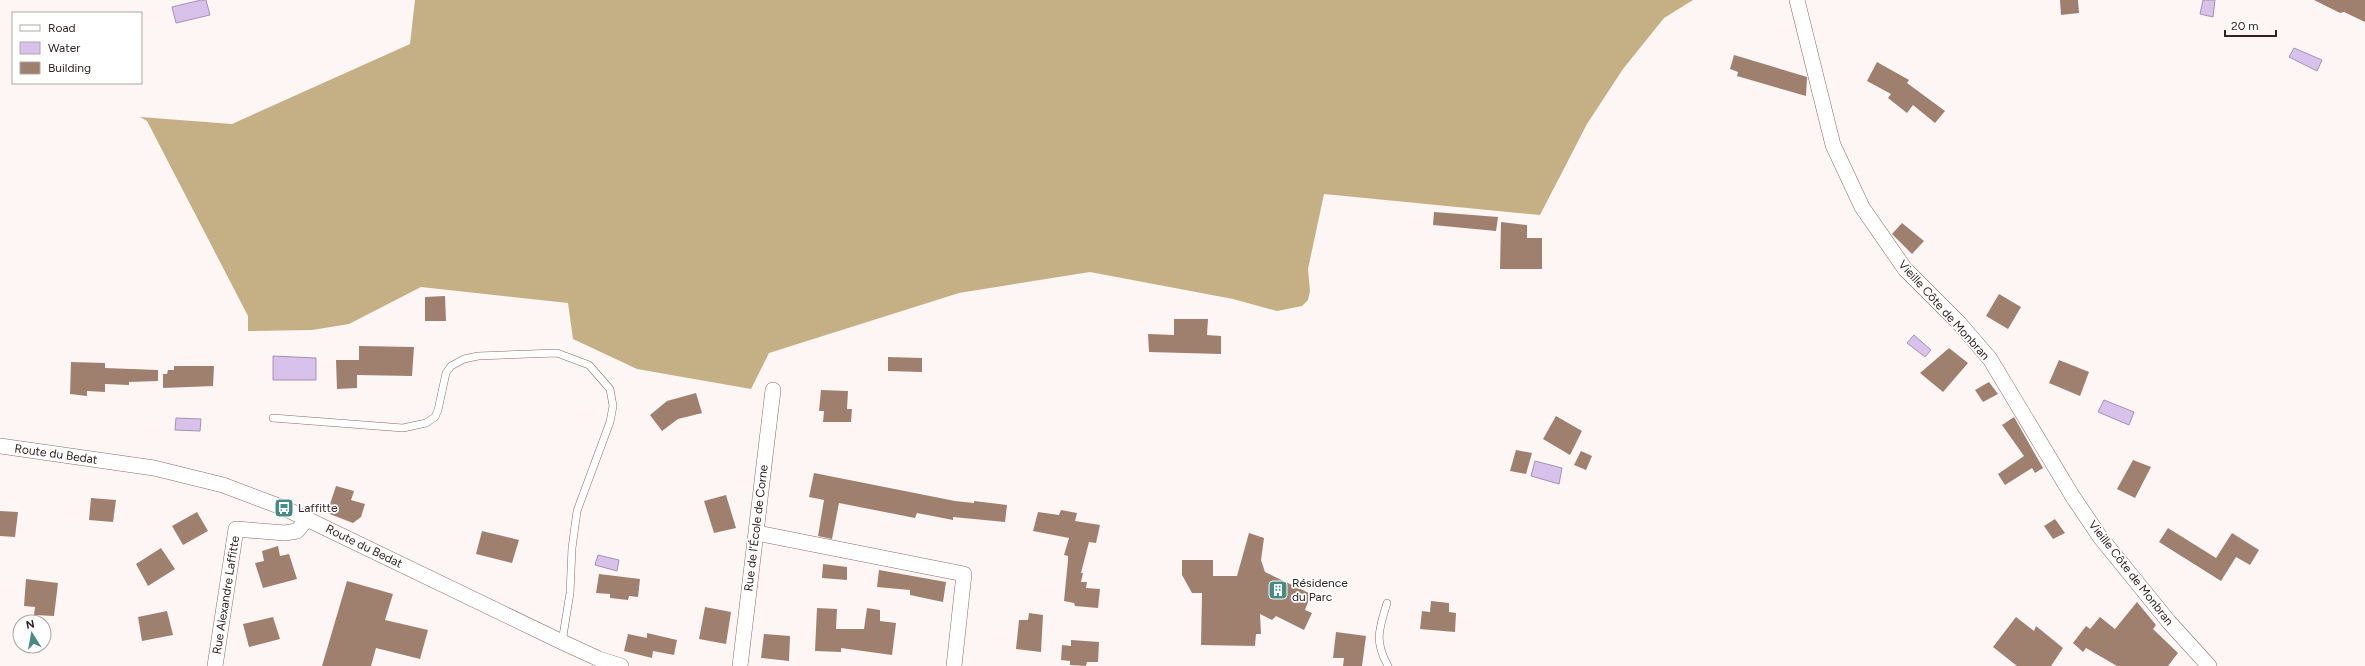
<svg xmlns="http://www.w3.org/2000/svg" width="2365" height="666" font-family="Figtree,sans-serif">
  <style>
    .forest { fill: #c5b085 }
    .water { fill: #d8c2ec; stroke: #a692b0 }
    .building { fill: #9f806e }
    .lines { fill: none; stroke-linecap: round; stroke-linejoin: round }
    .service-casing { stroke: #8d696a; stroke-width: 8 }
    .minor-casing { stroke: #8d696a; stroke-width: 16 }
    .service { stroke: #fff; stroke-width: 7 }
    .minor { stroke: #fff; stroke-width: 15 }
    .labels { text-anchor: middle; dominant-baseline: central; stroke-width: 3.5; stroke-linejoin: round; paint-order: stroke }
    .street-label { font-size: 12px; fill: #332324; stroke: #fff }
    .poi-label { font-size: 12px; fill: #332324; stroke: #fff; text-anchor: start }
  </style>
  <rect width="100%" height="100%" fill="#fef5f5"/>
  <path class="forest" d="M415,0h1278l-29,18 -41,51 -36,55 -47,91 -216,-21 -16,75 2,22 -2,9 -6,6 -25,5 -44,-12 -143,-27 -131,21 -190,60 -18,36 -114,-20 -64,-30 -5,-36 -147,-16 -72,37 -37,6 -64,1v-15l-101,-195 -7,-4 92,7 178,-80z"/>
  <g class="water">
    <path d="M201,0h5l4,15 -34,8 -4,-16z"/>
    <path d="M2203,0h12l-2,17 -13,-3z"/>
    <path d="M2294,48l28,12 -5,11 -28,-14z"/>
    <path d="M1914,335l17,15 -6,7 -18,-14z"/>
    <path d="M273,356l43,2v22h-43z"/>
    <path d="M2104,400l30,12 -5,13 -31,-13z"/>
    <path d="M176,418l25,1 -1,12 -25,-1z"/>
    <path d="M1535,461l27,7 -3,16 -28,-8z"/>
    <path d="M598,555l21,5 -2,11 -22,-6z"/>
  </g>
  <g class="building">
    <path d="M2060,0h18l1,13 -18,2z"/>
    <path d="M2314,0h51v22l-21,-10 -4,1z"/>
    <path d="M1734,55l73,22 -1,19 -69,-20 1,-4 -8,-3z"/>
    <path d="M1877,62l32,18 -2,3 38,28 -10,12 -22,-18 -6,8 -19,-15 3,-4 -24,-13z"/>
    <path d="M1434,212l64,5 -2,14 -63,-6z"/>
    <path d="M1501,222l26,3v13h15v31h-42z"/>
    <path d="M1902,223l22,18 -12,13 -20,-20z"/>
    <path d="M1999,294l22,13 -13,22 -22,-13z"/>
    <path d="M445,296l1,25h-21v-24z"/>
    <path d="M1174,319h34l-1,16 14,1v18l-72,-2 -1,-18 26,1z"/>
    <path d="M359,346l55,1 -2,29 -55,-1v13l-20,1 -1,-29h23z"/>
    <path d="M1949,348l19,15 -25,29 -23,-19z"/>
    <path d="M888,357l34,1v14l-34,-1z"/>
    <path d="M2059,360l30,12 -9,24 -31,-13z"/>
    <path d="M71,362l34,1v5l53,2v11l-29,1v3l-24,-1v8l-18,-1v5l-17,-2z"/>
    <path d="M174,366h40l-1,20 -50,2v-14h4l1,-4h6z"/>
    <path d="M1989,382l9,12 -15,8 -8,-12z"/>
    <path d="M821,390l27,1 -1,18h5l-1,13h-28l1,-11h-5z"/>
    <path d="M696,393l6,20 -24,6 -16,12 -12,-16 17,-14z"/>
    <path d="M1556,416l26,15 -12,24 -27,-16z"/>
    <path d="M2014,417l29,51 -8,5 -3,-5 -27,17 -7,-11 26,-18 -22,-31z"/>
    <path d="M1516,450l16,3 -6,21 -16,-3z"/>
    <path d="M1581,451l11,5 -6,14 -12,-5z"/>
    <path d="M2133,460l18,7 -16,31 -18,-9z"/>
    <path d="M814,473l141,28 19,2v-2l33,4 -2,17 -52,-5v3l-36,-7 -2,5 -76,-15 -7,36 -14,-3 6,-36 -15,-3z"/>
    <path d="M336,486l18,5 -3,9 14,4 -4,13 -8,6 -26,-10z"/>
    <path d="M726,495l10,33 -22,5 -10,-32z"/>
    <path d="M91,498l25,2 -3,22 -24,-2z"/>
    <path d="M1061,510l16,3 -2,8 25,4 -4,18 -7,-1 -8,31h2l-2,9h6l-1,6 14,1 -2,19 -23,-2 -1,-3 -10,-2 4,-41v-4l-4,-1 5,-17 -36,-7 5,-19 21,3z"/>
    <path d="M0,511l18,1 -3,25 -15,-1z"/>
    <path d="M197,512l11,19 -25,14 -11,-19z"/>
    <path d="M2055,519l10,14 -12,6 -9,-13z"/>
    <path d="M2168,528l48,30 16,-25 27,17 -9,15 -14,-8 -15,24 -62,-39z"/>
    <path d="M482,531l37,9 -7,23 -36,-9z"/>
    <path d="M1249,533l15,5 -3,22 4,12 46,22 -6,16 7,3 -8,17 -28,-14 -4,4 -12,-6 1,20h-5l-1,12 -54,-1 1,-52h-10l-10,-18v-15h31v16h24z"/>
    <path d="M278,546l2,10 9,-2 8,25 -34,9 -8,-25 9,-2 -2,-10z"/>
    <path d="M161,548l14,21 -27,17 -12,-22z"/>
    <path d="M823,564l24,3v13l-25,-2z"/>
    <path d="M879,570l67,12 -3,20 -33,-7v-5l-33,-3z"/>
    <path d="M599,574l41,5 -2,18 -9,-1 -1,4 -18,-2v-4l-14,-1z"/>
    <path d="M26,579l32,4 -4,33 -20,-1 1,-8 -11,-1z"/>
    <path d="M347,581l46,13 -8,26 43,10 -8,29 -44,-11 -5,18h-49z"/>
    <path d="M1431,601l18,2v9l7,1 -1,19 -35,-3 2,-18 8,1z"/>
    <path d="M2137,602l19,23 -3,4 25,24 -10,13h-51l-31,-18 -3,4 -10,-9 13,-17 4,3 10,-12 15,12z"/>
    <path d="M705,607l26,5 -5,32 -27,-5z"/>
    <path d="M817,608l20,1 -1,20h28l3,-21 13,2v11l16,2 -4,32 -51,-7v4l-26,-1z"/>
    <path d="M167,611l6,24 -31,6 -4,-24z"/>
    <path d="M1029,613l14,2 -2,37 -25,-3 3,-29h9z"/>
    <path d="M273,617l7,22 -31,8 -6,-23z"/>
    <path d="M2016,617l18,14 2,-5 27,22 -12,18h-34l-24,-19z"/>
    <path d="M1336,632l30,4 -4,30h-19l1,-8h-11z"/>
    <path d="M647,633l30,7 -3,15 -21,-4 -1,7 -28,-7 4,-17 19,4z"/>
    <path d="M764,634l26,2 -1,25 -28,-3z"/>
    <path d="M1071,640l28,2 -1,20h-11l-1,4 -16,-1v-4l-9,-1 1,-15 9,1z"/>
  </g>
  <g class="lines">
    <g class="service-casing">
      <g id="service">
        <path d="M273,418l130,10 23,-5 9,-6 3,-7 8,-37 5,-7 13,-7 14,-3 79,-3 32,12 21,24 3,17 -3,16 -33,89 -5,37 -2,45 -8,49"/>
        <path d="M1387,603c-8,26 -13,38 1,63"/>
      </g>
    </g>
    <g class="minor-casing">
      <g id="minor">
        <path d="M1797,0l36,145 29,62 43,62 54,54 31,36 83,138 27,40 69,85 40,44"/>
        <path d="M0,446l154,22 69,17 61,23 278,134 37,17 22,7"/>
        <path d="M757,533l207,41 -10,92"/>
        <path d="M215,666l21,-137 49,4 12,-2 10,-12"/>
        <path d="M740,666l33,-276"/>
      </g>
    </g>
    <use href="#service" class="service"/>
    <use href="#minor" class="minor"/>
  </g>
  <defs>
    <g id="bus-square" transform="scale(1)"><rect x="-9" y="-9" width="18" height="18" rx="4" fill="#468c84" stroke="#fff"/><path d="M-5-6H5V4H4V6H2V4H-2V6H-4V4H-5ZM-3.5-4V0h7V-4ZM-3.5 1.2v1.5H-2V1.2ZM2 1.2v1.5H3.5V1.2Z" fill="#fff"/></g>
    <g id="building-square" transform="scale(1)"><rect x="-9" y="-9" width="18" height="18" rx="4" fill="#468c84" stroke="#fff"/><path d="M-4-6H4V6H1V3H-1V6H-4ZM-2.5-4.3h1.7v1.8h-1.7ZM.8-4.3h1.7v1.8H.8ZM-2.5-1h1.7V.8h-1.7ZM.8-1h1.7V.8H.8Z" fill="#fff"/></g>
  </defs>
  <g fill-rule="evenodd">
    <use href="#bus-square" x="284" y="508"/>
    <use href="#building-square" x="1278" y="590"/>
  </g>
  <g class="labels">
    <g class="street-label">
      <text transform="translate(1944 310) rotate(48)">Vieille Côte de Monbran</text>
      <text transform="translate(56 454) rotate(8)">Route du Bedat</text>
      <text transform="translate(756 528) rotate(-83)">Rue de l'École de Corne</text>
      <text transform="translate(364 546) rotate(26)">Route du Bedat</text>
      <text transform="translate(2131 573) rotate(52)">Vieille Côte de Monbran</text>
      <text transform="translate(226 595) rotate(-81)">Rue Alexandre Laffitte</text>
    </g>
    <g class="poi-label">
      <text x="298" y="508">Laffitte</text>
      <text x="1292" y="583">Résidence<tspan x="1292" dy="14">du Parc</tspan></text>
    </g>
  </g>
  <rect x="12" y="12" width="130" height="72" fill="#ffffff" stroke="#ada7a7"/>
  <rect x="20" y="25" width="20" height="6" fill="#ffffff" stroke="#ada7a7"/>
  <text x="48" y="32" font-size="12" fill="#332324">Road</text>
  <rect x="20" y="42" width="20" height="12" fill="#d8c2ec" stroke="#ada7a7"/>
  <text x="48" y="52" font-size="12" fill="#332324">Water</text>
  <rect x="20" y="62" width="20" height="12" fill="#9f806e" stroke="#ada7a7"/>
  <text x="48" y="72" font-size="12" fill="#332324">Building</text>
  <g transform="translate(32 634) rotate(349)"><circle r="19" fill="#ffffff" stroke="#ada7a7"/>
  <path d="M0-3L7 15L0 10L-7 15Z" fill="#468c84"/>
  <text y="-6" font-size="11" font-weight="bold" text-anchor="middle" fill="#332324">N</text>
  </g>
  <path d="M2225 30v6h51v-6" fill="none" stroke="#332324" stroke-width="2"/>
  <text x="2231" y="30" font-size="12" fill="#332324" stroke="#ffffff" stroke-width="3" paint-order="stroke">20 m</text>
</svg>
